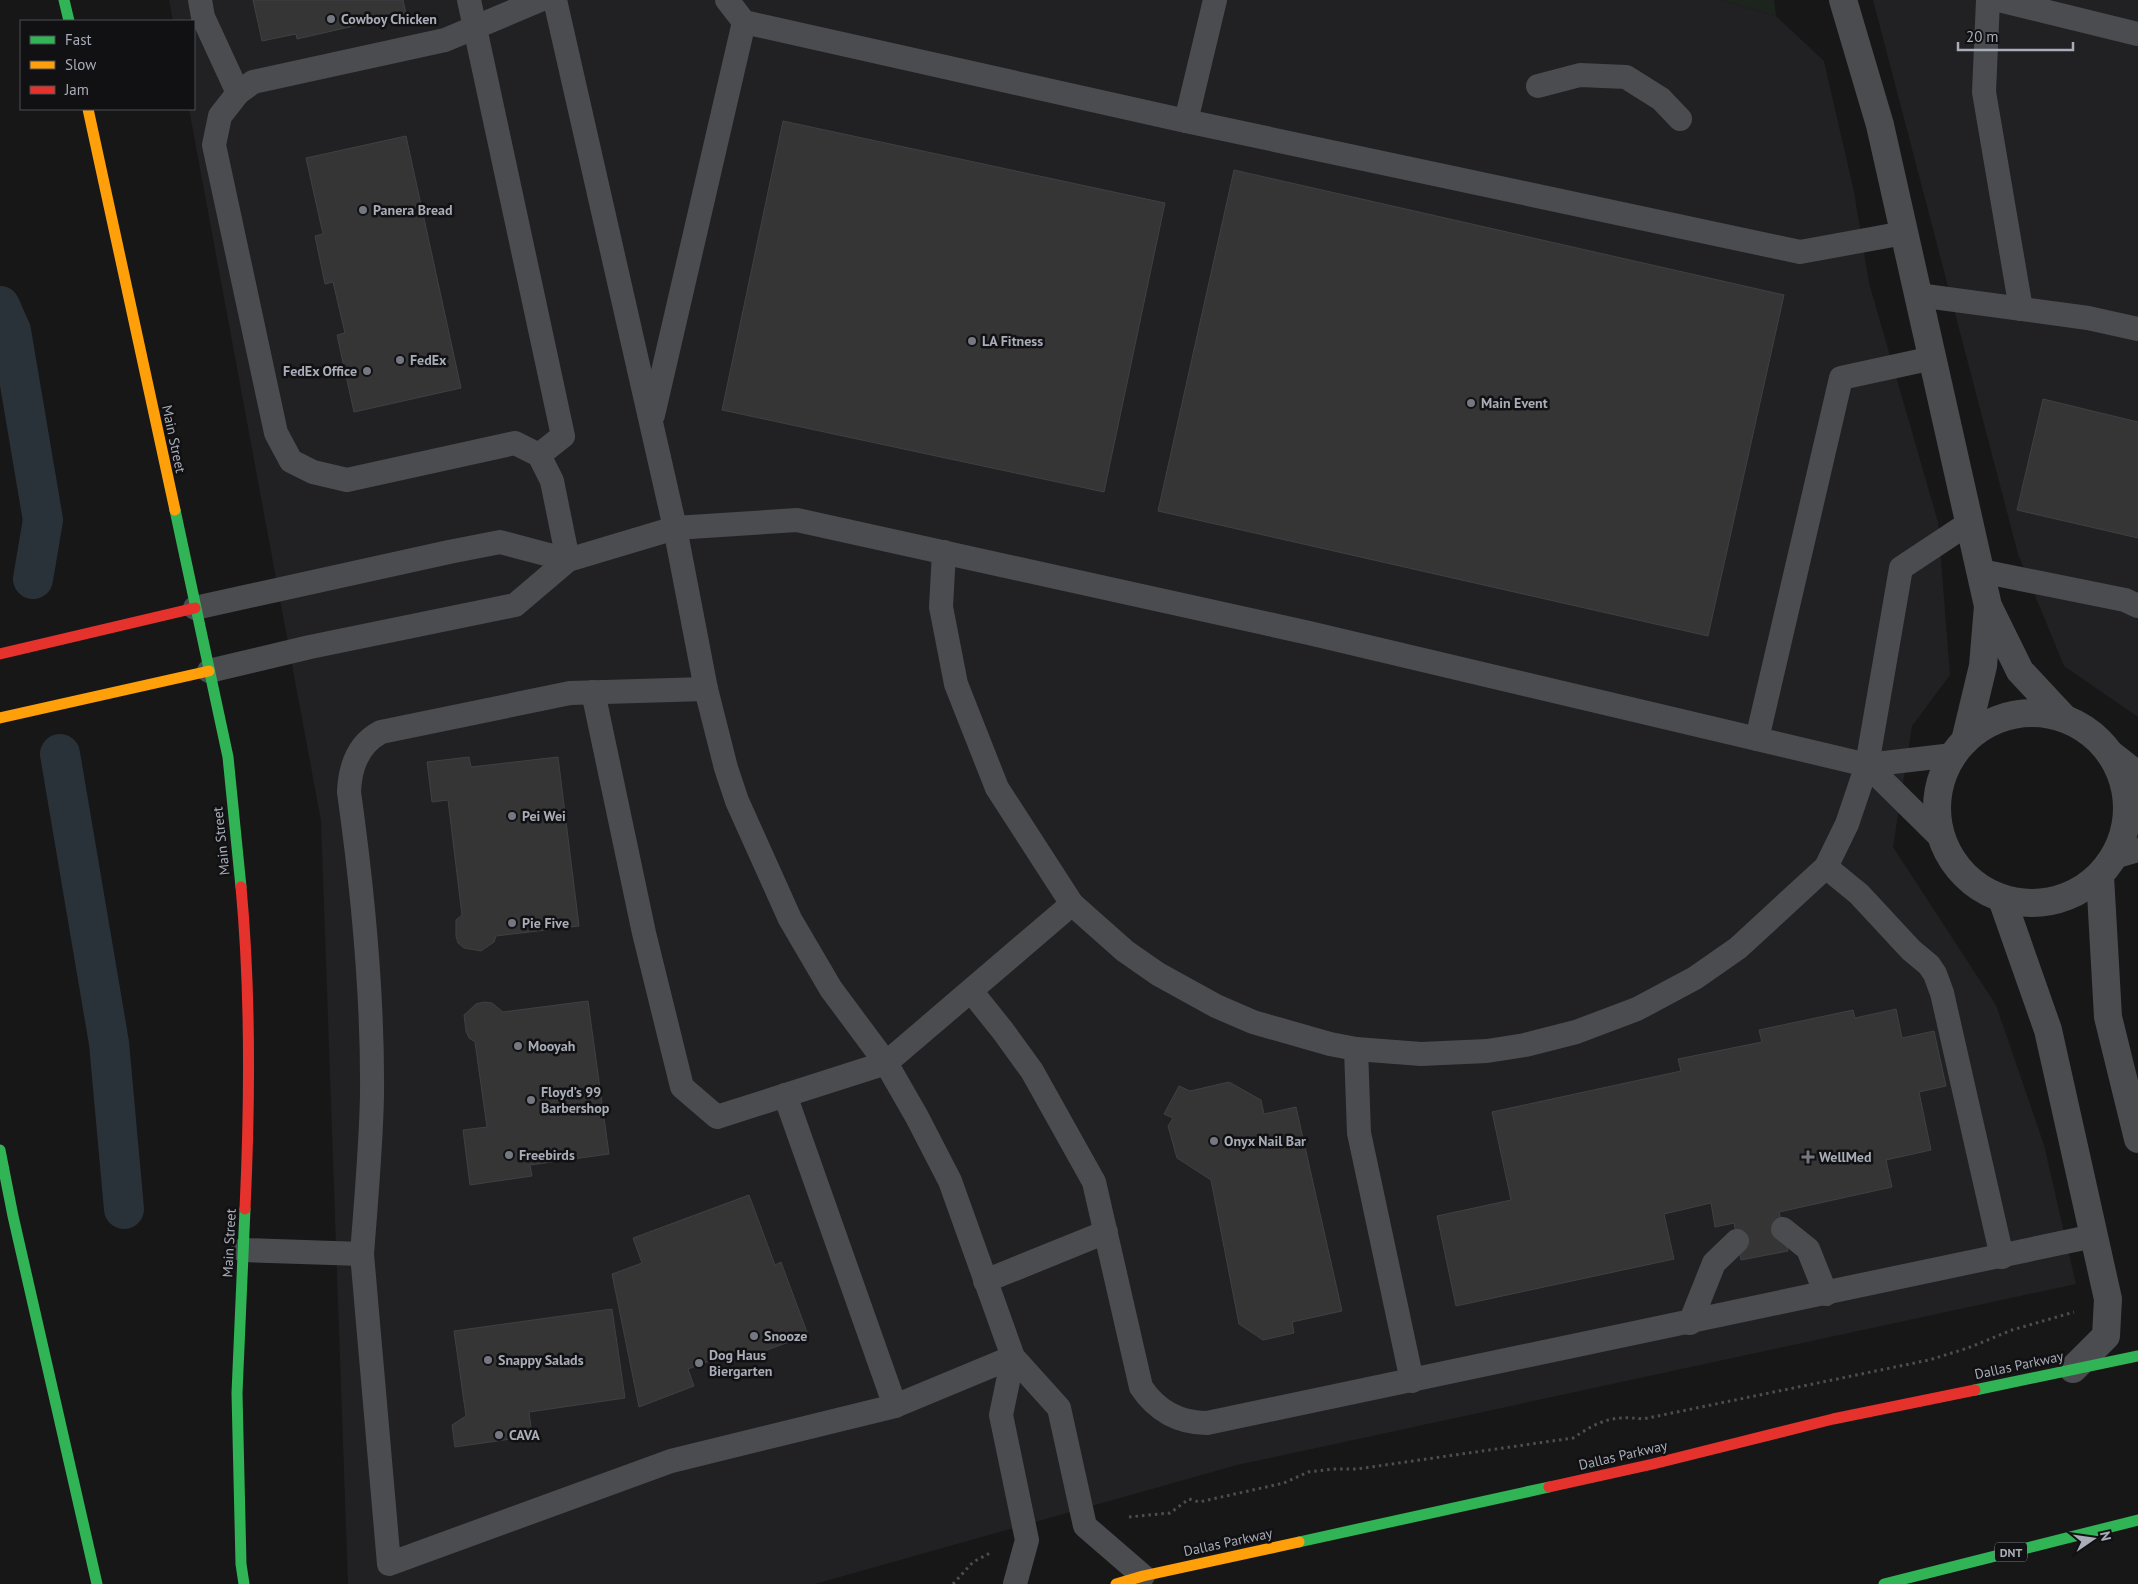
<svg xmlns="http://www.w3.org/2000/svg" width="2138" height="1584" font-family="'PT Sans',sans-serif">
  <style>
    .built { fill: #212123 }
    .green { fill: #1d241e }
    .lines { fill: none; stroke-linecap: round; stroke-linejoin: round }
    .canal { stroke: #2a3239; stroke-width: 40 }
    .building { fill: #353536; stroke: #3f4043 }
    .path { stroke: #4d4e52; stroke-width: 3; stroke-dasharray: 2.5 4; stroke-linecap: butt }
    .lane { stroke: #4b4c50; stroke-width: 24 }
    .street { stroke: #4b4c50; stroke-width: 28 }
    .fast { stroke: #30b455; stroke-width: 11 }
    .slow { stroke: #ff9f0a; stroke-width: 11 }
    .jam { stroke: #e5322d; stroke-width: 11 }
    .poi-dot { fill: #757880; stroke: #111113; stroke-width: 2 }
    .labels { text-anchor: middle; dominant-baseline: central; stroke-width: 5; stroke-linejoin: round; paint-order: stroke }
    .shield { fill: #111113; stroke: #7b7e86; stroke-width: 1 }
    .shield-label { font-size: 12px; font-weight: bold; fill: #a8adb8 }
    .poi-label { font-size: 14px; font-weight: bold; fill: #a8adb8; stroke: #111113; text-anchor: start }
    .street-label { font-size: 14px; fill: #a8adb8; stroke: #111113 }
  </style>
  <rect width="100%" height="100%" fill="#171717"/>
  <g class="built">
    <path d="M169,0h1552l55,16 48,45 30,131 15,91 69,239 12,153 -38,51 -19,121 103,158 48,140 32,139 -839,181 -422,119h-467l-27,-763 -132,-712h5v-88h-21z"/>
    <path d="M1873,0h265v717l-74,-51 -46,-112z"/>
  </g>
  <path class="green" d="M1721,0h53l2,16z"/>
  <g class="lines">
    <g class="canal">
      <path d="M0,306l11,25 32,189 -10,59"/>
      <path d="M60,754l49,289 15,166"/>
    </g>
  </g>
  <g class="building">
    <path d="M253,0h150l3,14 -109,25 -1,-5 -34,7z"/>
    <path d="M783,121l382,82 -61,289 -382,-82z"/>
    <path d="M406,136l55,252 -107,24 -17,-77 8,-2 -12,-51 -8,2 -10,-48 8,-2 -17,-76z"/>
    <path d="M1234,170l550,125 -76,341 -550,-125z"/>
    <path d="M2043,399l95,23v116l-121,-28z"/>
    <path d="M469,757l2,10 87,-10 21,169 -83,10 -2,6 -13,9 -17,-3 -6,-5 -2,-7v-16l6,-5 -14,-115 -16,2 -5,-40z"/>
    <path d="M588,1001l21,153 -79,11 2,11 -62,9 -7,-55 24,-3 -12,-85 -6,-4 -3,-7 -2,-16 12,-11 8,-2 8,1 11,9z"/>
    <path d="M1896,1009l6,29 32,-7 12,55 -27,6 12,58 -45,10 6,27 -113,25 9,39 -47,9 -7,-37 -19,4 -4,-24 -47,11 10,45 -218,47 -19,-90 74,-16 -19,-88 189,-41 -3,-12 84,-17 -3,-12 94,-20 2,8z"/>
    <path d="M1229,1082l32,18 3,14 32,-7 46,204 -50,11 2,11 -31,7 -24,-16 -28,-144 -34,-22 -9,-32 5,-8 -9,-4 15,-28 11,5z"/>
    <path d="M749,1195l26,70 6,-3 27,73 -82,30 -4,-9 -34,13 6,17 -55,21 -27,-133 30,-11 -9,-25z"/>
    <path d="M612,1309l13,89 -96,14 3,24 -77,11 -3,-22 14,-9 -12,-85z"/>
  </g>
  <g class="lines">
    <g class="path">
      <path d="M1129,1517l41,-4 19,-14 10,3 85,-19 24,-11 25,-3h24l216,-31c26,-17 39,-23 70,-19l286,-59 39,-12 44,-18 62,-18"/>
      <path d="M953,1584l20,-22 17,-9"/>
    </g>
    <g class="lane">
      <path d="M200,0l3,17 35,76"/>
      <path d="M469,0l94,436 -24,19"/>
      <path d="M540,0l-95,40 -192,42 -15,11 -18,23 -6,29 62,288 15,28 22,11 34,8 168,-37 24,12 13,26 16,79"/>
      <path d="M555,0l120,528 31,161 20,79 11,33 53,118 41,70 55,74 31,54 33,64 63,176 46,51 26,118 58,50"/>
      <path d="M727,0l17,22 442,99 614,131 104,-19"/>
      <path d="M1988,0l-4,92 37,217"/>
      <path d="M1999,0l139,34"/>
      <path d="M1538,86l42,-11 46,2 35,22 19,20"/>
      <path d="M1186,121l29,-121"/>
      <path d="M1918,295l170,23 50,11"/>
      <path d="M653,415l91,-393"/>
      <path d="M944,552l-3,55 15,77 41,104 75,116 53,47 33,23 58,32 37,16 77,22 26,5 65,5 66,-3 38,-6 51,-13 61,-23 58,-31 43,-30 88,-81 21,-43 20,-59 34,-197 68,-45"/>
      <path d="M1981,571l144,29 13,6"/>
      <path d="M195,608l254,-56 51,-10 68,18"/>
      <path d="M209,671l101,-24 205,-42 53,-45 107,-32 122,-8 512,113 558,132 86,-10"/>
      <path d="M593,692l51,241 38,154 35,30 169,-54 186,-159"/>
      <path d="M1757,739l84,-361 92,-20"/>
      <path d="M2106,748l32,25"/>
      <path d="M1867,765l75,74"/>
      <path d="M2114,857l24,-7"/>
      <path d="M1826,867l33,27 52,56 18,15 6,9 7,19 60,264"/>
      <path d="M971,991l32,40 29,40 62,111 47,205c15,23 38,36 66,36l887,-187"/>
      <path d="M1356,1049l3,84 53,248"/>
      <path d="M785,1095l110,311 118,-49"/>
      <path d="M1783,1229l25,20 18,45"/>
      <path d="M243,1250l119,4c4,-53 9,-106 10,-159 1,-102 -9,-203 -23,-303 1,-25 9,-48 32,-60l189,-39 136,-4"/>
      <path d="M362,1254l27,310 282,-103 224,-55"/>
      <path d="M985,1281l121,-49"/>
      <path d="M1690,1323l24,-60 23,-22"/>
      <path d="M1013,1357l-12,58 26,125 -12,44"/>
    </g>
    <g class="street">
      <path d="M1843,0l37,125 108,481 32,65 44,47"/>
      <circle cx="2032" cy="808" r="95"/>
      <path d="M1965,741l18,-75 5,-60"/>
      <path d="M2100,876l8,141 30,122"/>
      <path d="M2002,899l46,131 60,269 -2,37 -33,33"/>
    </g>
    <g class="fast">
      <path d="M64,0l5,21"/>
      <path d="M175,510l53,247 13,130"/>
      <path d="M0,1150l13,66 84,368"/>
      <path d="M1975,1390l163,-34"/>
      <path d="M1299,1542l250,-55"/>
      <path d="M244,1584l-3,-20 -4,-171 8,-184"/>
      <path d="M1884,1584l254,-64"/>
    </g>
    <g class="slow">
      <path d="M88,109l87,401"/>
      <path d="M0,718l209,-47"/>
      <path d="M1116,1584l27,-8 156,-34"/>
    </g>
    <g class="jam">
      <path d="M0,654l195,-46"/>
      <path d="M241,887c10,107 9,215 4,322"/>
      <path d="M1549,1487l104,-23 180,-45 142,-29"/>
    </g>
  </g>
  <g class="poi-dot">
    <circle cx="331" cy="19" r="5"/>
    <circle cx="363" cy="210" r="5"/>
    <circle cx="972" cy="341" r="5"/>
    <circle cx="400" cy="360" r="5"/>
    <circle cx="367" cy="371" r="5"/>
    <circle cx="1471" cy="403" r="5"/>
    <circle cx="512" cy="816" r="5"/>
    <circle cx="512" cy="923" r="5"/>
    <circle cx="518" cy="1046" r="5"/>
    <circle cx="531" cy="1100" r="5"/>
    <circle cx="1214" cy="1141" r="5"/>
    <circle cx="509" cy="1155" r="5"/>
    <path d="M1805.5 1149.5h5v5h5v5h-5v5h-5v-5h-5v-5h5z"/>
    <circle cx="754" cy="1336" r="5"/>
    <circle cx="488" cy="1360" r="5"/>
    <circle cx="699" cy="1363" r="5"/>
    <circle cx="499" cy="1435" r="5"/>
  </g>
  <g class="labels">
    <rect class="shield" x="1995" y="1542.5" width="32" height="19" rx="4"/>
    <g class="shield-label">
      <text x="2011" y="1552">DNT</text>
    </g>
    <g class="poi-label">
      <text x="341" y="19">Cowboy Chicken</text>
      <text x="373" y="210">Panera Bread</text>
      <text x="982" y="341">LA Fitness</text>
      <text x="410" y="360">FedEx</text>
      <text x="357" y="371" text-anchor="end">FedEx Office</text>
      <text x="1481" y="403">Main Event</text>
      <text x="522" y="816">Pei Wei</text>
      <text x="522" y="923">Pie Five</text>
      <text x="528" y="1046">Mooyah</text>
      <text x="541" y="1092">Floyd’s 99<tspan x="541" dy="16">Barbershop</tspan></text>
      <text x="1224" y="1141">Onyx Nail Bar</text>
      <text x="519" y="1155">Freebirds</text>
      <text x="1819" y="1157">WellMed</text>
      <text x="764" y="1336">Snooze</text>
      <text x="709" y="1355">Dog Haus<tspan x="709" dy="16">Biergarten</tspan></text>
      <text x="498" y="1360">Snappy Salads</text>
      <text x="509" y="1435">CAVA</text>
    </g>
    <g class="street-label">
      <text transform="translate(174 439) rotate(78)">Main Street</text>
      <text transform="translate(221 841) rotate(-96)">Main Street</text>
      <text transform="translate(229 1243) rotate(-87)">Main Street</text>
      <text transform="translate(2019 1365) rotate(-12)">Dallas Parkway</text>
      <text transform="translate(1623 1455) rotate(-13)">Dallas Parkway</text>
      <text transform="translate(1228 1542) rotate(-12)">Dallas Parkway</text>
    </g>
  </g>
  <rect x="20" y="20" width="175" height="90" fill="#111113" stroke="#4d4f55"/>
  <rect x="30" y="36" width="25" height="8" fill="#30b455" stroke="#4d4f55"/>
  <text x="65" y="45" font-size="15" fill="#a8adb8">Fast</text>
  <rect x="30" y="61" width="25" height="8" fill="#ff9f0a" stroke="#4d4f55"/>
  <text x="65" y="70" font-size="15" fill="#a8adb8">Slow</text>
  <rect x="30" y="86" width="25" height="8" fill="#e5322d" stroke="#4d4f55"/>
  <text x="65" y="95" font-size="15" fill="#a8adb8">Jam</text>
  <g transform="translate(2093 1539) rotate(77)" stroke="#111113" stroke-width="4" paint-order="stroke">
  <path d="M0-4L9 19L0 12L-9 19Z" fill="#a8adb8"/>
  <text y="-8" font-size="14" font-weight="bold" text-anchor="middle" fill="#a8adb8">N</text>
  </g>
  <path d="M1958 42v8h115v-8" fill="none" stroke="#a8adb8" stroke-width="2.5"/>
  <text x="1966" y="42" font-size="15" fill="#a8adb8" stroke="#111113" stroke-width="4" paint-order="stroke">20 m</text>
</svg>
